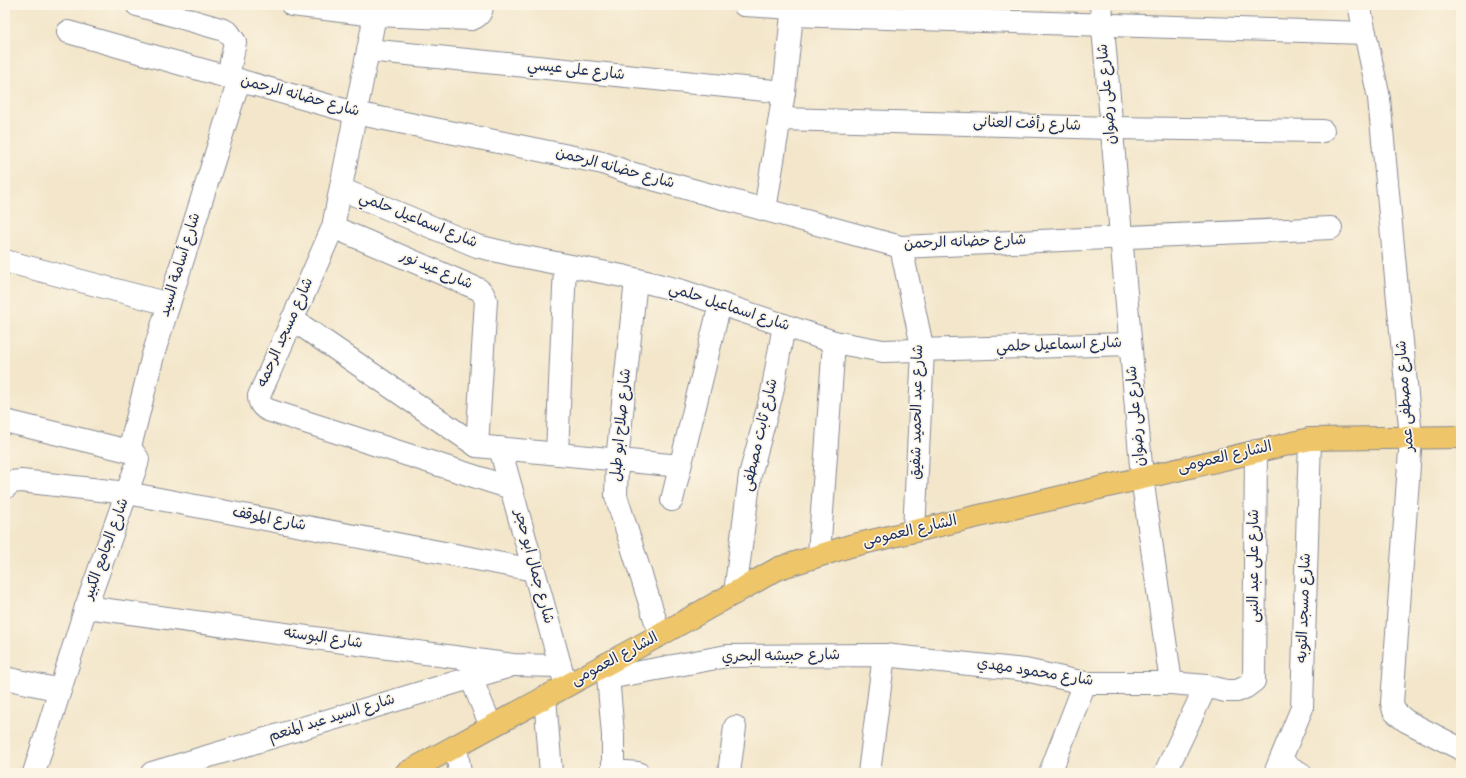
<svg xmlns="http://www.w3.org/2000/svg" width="1466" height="778" font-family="Dekko,'Playpen Sans Arabic',sans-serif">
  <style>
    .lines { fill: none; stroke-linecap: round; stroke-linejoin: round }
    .minor-casing { stroke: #878a94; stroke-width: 24 }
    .major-casing { stroke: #878a94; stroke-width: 24 }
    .minor { stroke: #fff; stroke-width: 22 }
    .major { stroke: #eec569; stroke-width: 22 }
    .labels { text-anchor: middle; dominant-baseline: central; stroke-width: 3.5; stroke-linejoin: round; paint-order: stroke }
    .street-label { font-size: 15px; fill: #1b2f5e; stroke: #fcf5e5 }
  </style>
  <rect width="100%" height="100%" fill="#fcf5e5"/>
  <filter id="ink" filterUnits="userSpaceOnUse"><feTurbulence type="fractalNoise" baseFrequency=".025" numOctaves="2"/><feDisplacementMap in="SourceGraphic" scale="8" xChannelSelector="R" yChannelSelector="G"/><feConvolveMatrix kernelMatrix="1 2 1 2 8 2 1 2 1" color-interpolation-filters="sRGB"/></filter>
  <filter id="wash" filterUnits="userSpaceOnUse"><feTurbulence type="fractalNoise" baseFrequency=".012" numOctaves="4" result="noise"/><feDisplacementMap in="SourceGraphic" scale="16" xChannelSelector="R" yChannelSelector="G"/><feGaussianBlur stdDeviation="0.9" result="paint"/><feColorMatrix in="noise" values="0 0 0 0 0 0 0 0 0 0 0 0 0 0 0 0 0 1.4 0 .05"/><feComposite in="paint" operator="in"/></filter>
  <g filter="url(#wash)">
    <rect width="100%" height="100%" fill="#f3e6ca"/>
  </g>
  <g filter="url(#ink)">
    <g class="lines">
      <g class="minor-casing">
        <g id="minor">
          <path d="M137,5l87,25 5,3 6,9 -7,35"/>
          <path d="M292,5l83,10 97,4c7,-3 10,-7 10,-14"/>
          <path d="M377,5l-44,222 -74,169c0,7 3,11 9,14l243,78"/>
          <path d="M744,5l48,3"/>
          <path d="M1101,5l41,472 29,206"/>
          <path d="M1359,5l20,93 32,339 -19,266 2,8 12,10 55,28"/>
          <path d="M792,15l573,18"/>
          <path d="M68,32l287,81 248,50 24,9 274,75 430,-19"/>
          <path d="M368,50l416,42"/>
          <path d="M780,119l331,9 212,3"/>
          <path d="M341,189l136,57 38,9 107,21 60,15 152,51 49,9 247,-7"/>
          <path d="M765,210l19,-118 9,-87"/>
          <path d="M333,227l145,62 4,3 4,8 -9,146"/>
          <path d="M901,247l22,104 -9,180"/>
          <path d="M5,261l164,43"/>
          <path d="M636,280l-19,180 -1,36 44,139"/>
          <path d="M292,319l185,127 203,20"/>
          <path d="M5,421l128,31 5,7 -1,5 -51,143 -52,166"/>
          <path d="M500,448l64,231"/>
          <path d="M129,451l24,-96 86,-275"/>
          <path d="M557,454l8,-188"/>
          <path d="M5,488l7,-6 9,-1 106,12 407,77"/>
          <path d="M672,500l48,-196"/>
          <path d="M819,554l15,-212"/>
          <path d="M735,593l15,-118 22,-82 12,-68"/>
          <path d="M86,607l427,58 47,1"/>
          <path d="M607,664l6,71v38"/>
          <path d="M5,678l55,12"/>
          <path d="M471,678l20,48"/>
          <path d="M608,678l119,-22 157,-1 141,15 60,13h86l35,3 20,5h11l9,-4 8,-6 2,-230"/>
          <path d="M545,697l6,76"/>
          <path d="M456,746l4,27"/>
          <path d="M1280,762l20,11"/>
          <path d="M613,771l25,2"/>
          <path d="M152,773l355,-106"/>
          <path d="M729,773l6,-46"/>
          <path d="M869,773l15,-118"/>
          <path d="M1050,773l35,-90"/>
          <path d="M1165,773l41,-87"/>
          <path d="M1275,773l27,-65 8,-269"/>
        </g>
      </g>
      <g class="major-casing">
        <path id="major" d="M406,773l254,-138 119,-67 71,-22 460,-107 151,-2"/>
      </g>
      <use href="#minor" class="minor"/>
      <use href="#major" class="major"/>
    </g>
  </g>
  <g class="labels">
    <g class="street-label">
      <text transform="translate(576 71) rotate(6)">شارع على عيسي</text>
      <text transform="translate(1108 94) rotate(-95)">شارع على رضوان</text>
      <text transform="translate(300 97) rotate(15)">شارع حضانه الرحمن</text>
      <text transform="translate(1027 125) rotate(2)">شارع رأفت العنانى</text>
      <text transform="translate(615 169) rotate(15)">شارع حضانه الرحمن</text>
      <text transform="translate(418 221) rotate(22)">شارع اسماعيل حلمي</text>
      <text transform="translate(965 243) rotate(-2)">شارع حضانه الرحمن</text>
      <text transform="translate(181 265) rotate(-73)">شارع أسامة السيد</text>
      <text transform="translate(436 271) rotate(23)">شارع عيد نور</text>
      <text transform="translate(729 308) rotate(18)">شارع اسماعيل حلمي</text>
      <text transform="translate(286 333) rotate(-66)">شارع مسجد الرحمه</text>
      <text transform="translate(1059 346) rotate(-2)">شارع اسماعيل حلمي</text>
      <text transform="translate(1406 396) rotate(-94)">شارع مصطفى عمر</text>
      <text transform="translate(918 412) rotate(-89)">شارع عبد الحميد شفيق</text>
      <text transform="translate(1137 416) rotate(-95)">شارع على رضوان</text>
      <text transform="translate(622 425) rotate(-85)">شارع صلاح ابو طبل</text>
      <text transform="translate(761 435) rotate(-77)">شارع ثابت مصطفى</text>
      <text transform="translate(1225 458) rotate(-13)">الشارع العمومى</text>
      <text transform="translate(269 520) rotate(11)">شارع الموقف</text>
      <text transform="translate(910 532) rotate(-13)">الشارع العمومى</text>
      <text transform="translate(107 549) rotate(-70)">شارع الجامع الكبير</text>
      <text transform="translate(1255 566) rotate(-90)">شارع على عبد النبى</text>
      <text transform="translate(533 567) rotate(75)">شارع جمال ابو حجر</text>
      <text transform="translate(1305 608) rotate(-88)">شارع مسجد التوبه</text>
      <text transform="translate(323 639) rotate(8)">شارع البوسته</text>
      <text transform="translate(781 657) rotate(-1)">شارع حبيشه البحري</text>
      <text transform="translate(615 660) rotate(-28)">الشارع العمومى</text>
      <text transform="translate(1035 673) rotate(9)">شارع محمود مهدي</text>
      <text transform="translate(332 719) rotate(-17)">شارع السيد عبد المنعم</text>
    </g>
  </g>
  <rect width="1466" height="778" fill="none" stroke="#fcf5e5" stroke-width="20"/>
</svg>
